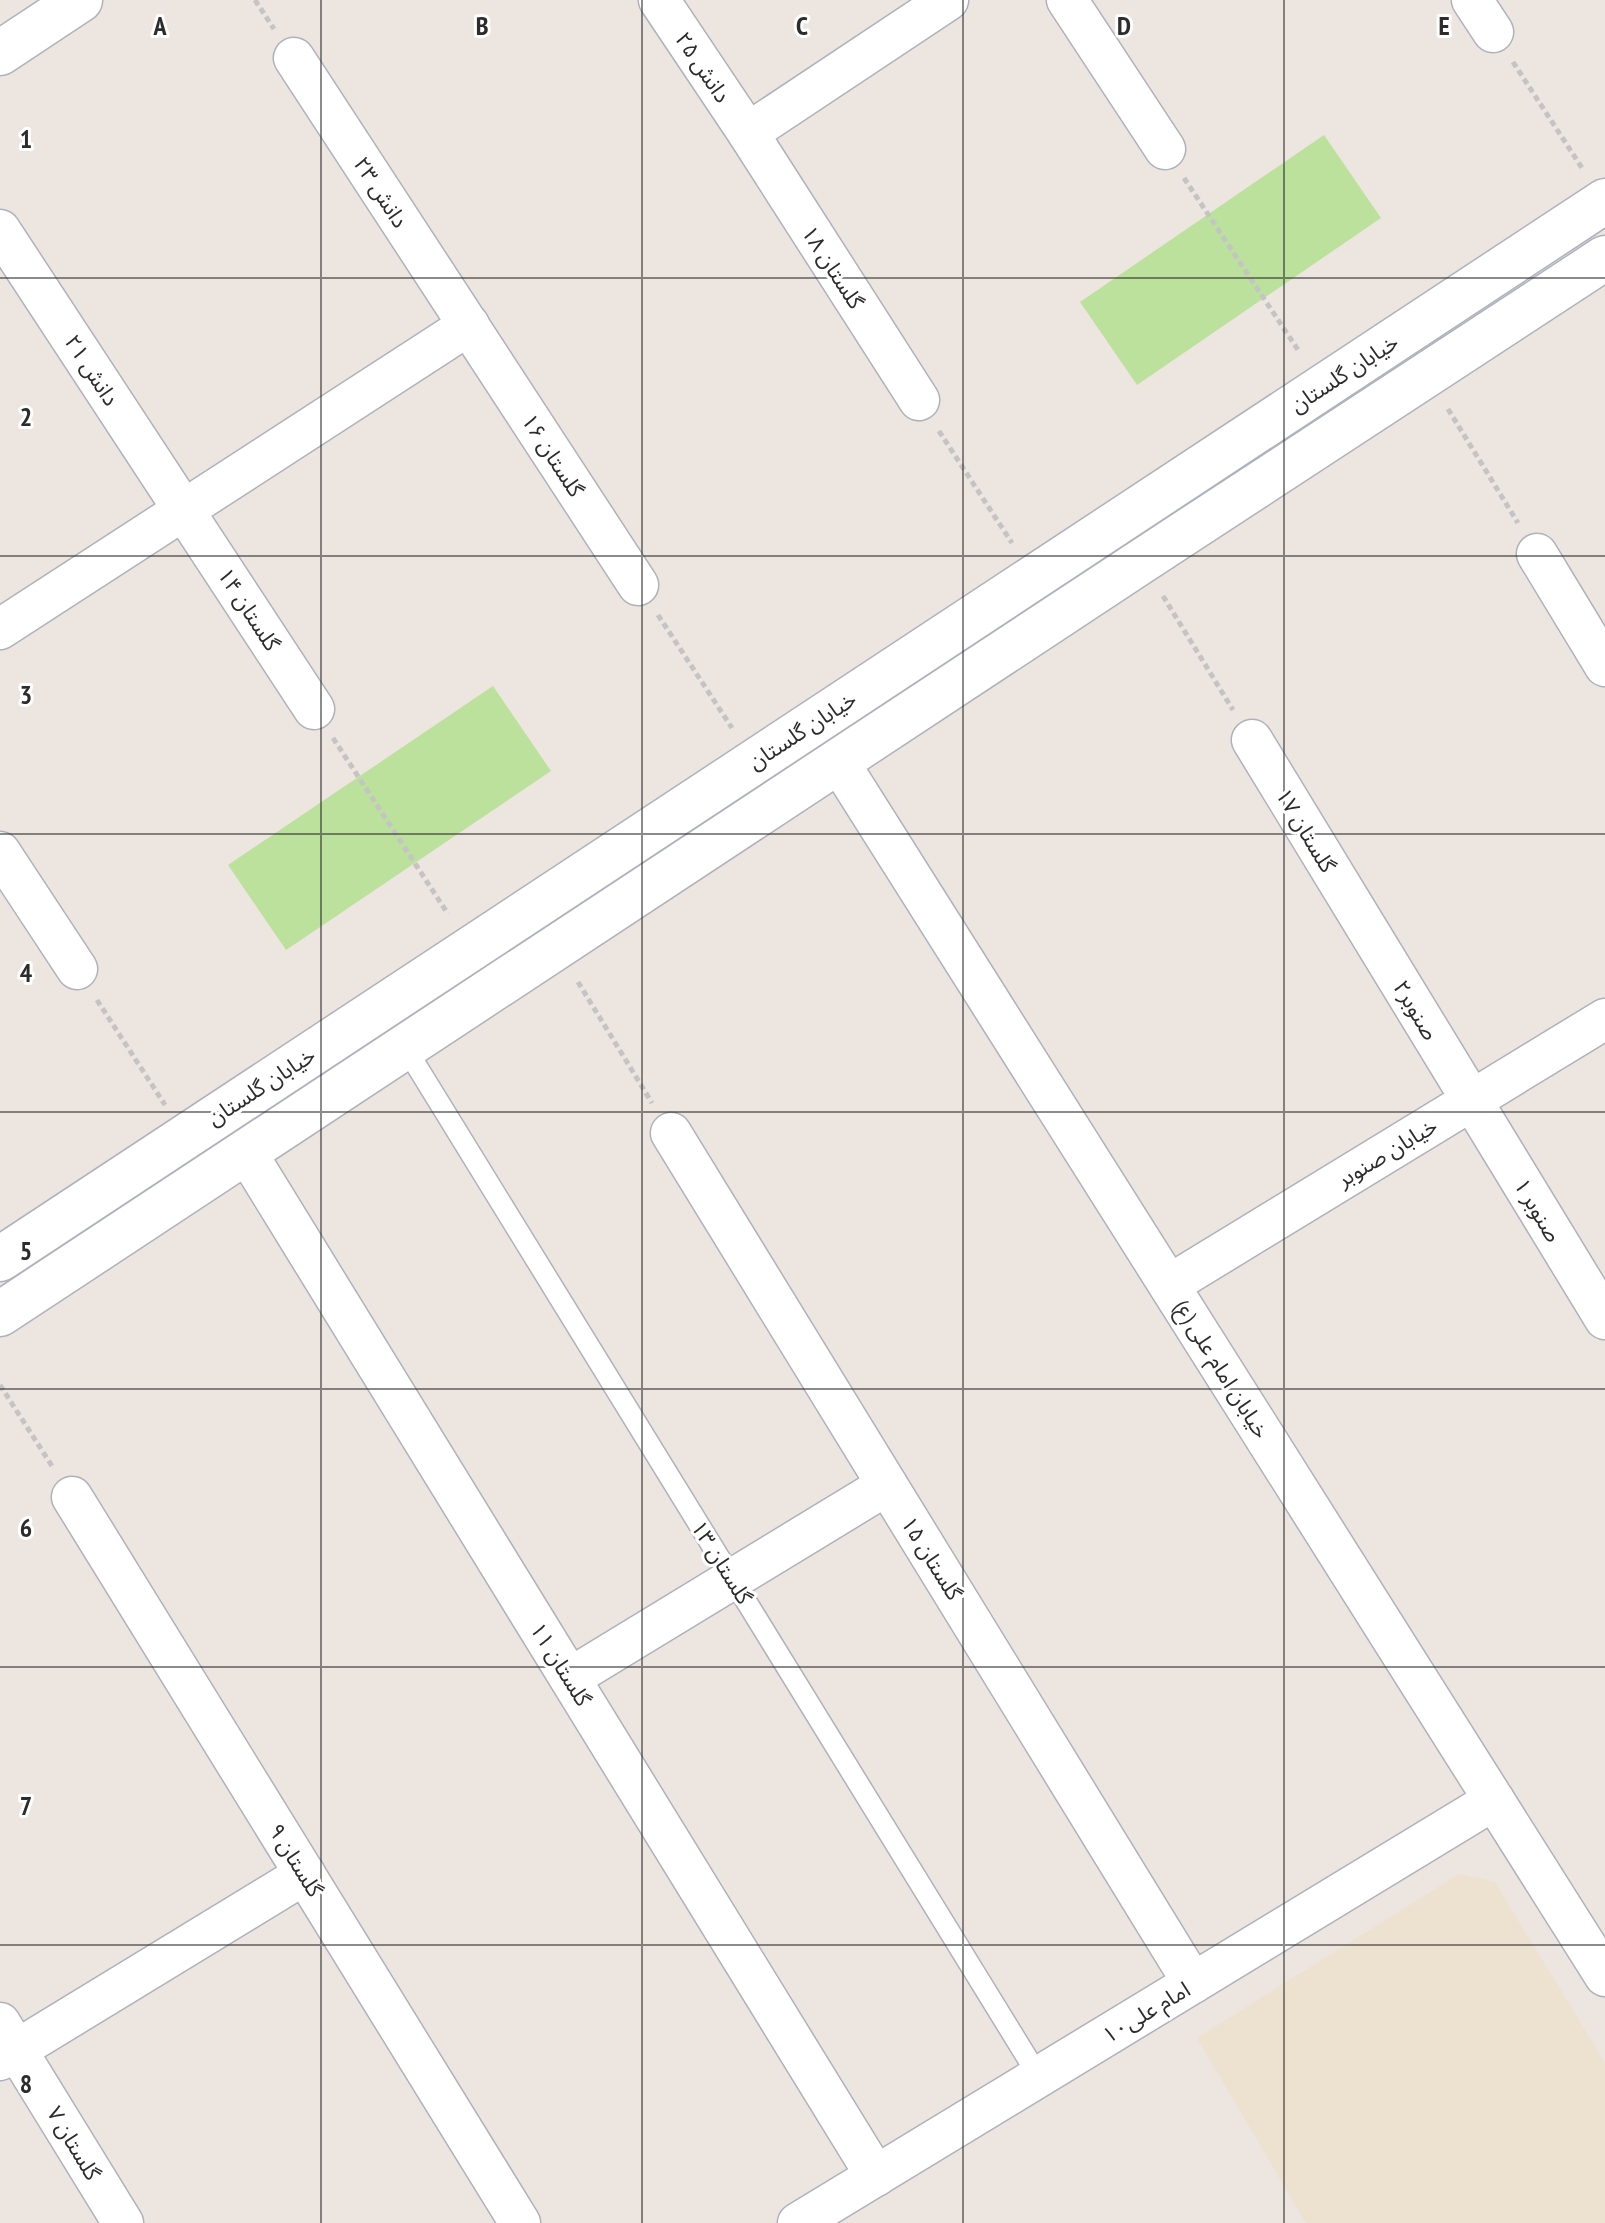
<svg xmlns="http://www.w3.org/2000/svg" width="1605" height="2223" font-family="'PT Sans Narrow','Noto Sans Arabic',sans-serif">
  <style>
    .education { fill: #ede1cf }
    .green { fill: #bbe19d }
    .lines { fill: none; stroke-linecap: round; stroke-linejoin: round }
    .service-casing { stroke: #afb2bc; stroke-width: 23 }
    .minor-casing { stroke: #afb2bc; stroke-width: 43 }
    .tertiary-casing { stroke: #afb2bc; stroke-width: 47 }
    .path { stroke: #c4c4c4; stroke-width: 5; stroke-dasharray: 6 4; stroke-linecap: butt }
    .service { stroke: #fff; stroke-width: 20 }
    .minor { stroke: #fff; stroke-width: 40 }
    .tertiary { stroke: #fff; stroke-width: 44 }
    .grid { fill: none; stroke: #2c2c2c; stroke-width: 2; stroke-opacity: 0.55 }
    .labels { text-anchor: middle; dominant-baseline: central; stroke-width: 6; stroke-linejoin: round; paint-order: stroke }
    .street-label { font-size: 22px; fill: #2c2c2c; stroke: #fff }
    .grid-label { font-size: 26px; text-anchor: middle; font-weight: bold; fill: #2c2c2c; stroke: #fff; stroke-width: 6; stroke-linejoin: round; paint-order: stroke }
  </style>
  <rect width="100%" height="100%" fill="#ede5df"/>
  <path class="education" d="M1459,1874l36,8 110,181v160h-299l-109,-185z"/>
  <g class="green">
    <path d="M1324,135l57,83 -244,167 -57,-83z"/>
    <path d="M493,686l58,85 -265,179 -58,-85z"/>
  </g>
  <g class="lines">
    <g class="service-casing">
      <path id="service" d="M405,1047l634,1030"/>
    </g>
    <g class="minor-casing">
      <g id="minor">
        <path d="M659,0l89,133 171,267"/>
        <path d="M1067,0l98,149"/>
        <path d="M1472,0l21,32"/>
        <path d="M294,58l344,527"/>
        <path d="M748,133l200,-133"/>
        <path d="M0,230l314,479"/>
        <path d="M1537,554l68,112"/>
        <path d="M0,629l469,-304"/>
        <path d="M1252,740l353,579"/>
        <path d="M838,761l767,1215"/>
        <path d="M0,852l77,117"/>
        <path d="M671,1133l522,850"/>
        <path d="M246,1152l630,1024"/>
        <path d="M1169,1285l436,-266"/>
        <path d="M72,1497l448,726"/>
        <path d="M570,1678l317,-193"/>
        <path d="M0,2023l123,200"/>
        <path d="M0,2060l305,-186"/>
        <path d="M798,2223l696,-423"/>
      </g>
    </g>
    <g class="tertiary-casing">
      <g id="tertiary">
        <path d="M0,53l80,-53"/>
        <path d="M0,1259l1605,-1058"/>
        <path d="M0,1314l1142,-753 463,-303"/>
      </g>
    </g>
    <g class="path">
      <path d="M255,0l19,29"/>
      <path d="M1513,62l69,106"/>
      <path d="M1184,178l116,175"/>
      <path d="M1448,409l70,114"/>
      <path d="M939,431l73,112"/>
      <path d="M1163,596l70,114"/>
      <path d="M658,615l74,113"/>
      <path d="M333,738l115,176"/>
      <path d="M578,982l74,121"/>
      <path d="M97,1000l68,105"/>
      <path d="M0,1385l52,81"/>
    </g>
    <use href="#service" class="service"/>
    <use href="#minor" class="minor"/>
    <use href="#tertiary" class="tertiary"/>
  </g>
  <path class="grid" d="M321,0v2223M642,0v2223M963,0v2223M1284,0v2223M0,278h1605M0,556h1605M0,834h1605M0,1112h1605M0,1389h1605M0,1667h1605M0,1945h1605"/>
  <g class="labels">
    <g class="street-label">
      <text transform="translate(703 67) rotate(56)">دانش ۲۵</text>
      <text transform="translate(381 192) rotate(57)">دانش ۲۳</text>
      <text transform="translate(833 267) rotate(57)">گلستان ۱۸</text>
      <text transform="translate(92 370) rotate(57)">دانش ۲۱</text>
      <text transform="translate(1344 373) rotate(-33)">خیابان گلستان</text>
      <text transform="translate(553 455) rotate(57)">گلستان ۱۶</text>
      <text transform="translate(249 609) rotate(57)">گلستان ۱۴</text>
      <text transform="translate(802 730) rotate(-33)">خیابان گلستان</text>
      <text transform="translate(1306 830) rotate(59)">گلستان ۱۷</text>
      <text transform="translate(1416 1010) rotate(59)">صنوبر۲</text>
      <text transform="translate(261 1086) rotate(-33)">خیابان گلستان</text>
      <text transform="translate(1387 1152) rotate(-31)">خیابان صنوبر</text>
      <text transform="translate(1538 1210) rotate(59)">صنوبر ۱</text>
      <text transform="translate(1222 1369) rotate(58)">خیابان امام علی (ع)</text>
      <text transform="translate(932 1558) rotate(58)">گلستان ۱۵</text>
      <text transform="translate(722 1562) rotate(58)">گلستان ۱۳</text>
      <text transform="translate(561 1664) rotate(58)">گلستان ۱۱</text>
      <text transform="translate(296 1860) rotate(58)">گلستان ۹</text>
      <text transform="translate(1146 2012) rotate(-31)">امام علی۱۰</text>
      <text transform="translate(74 2143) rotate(59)">گلستان ۷</text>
    </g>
  </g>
  <g class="grid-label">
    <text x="160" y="35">A</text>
    <text x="482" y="35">B</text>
    <text x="802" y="35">C</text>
    <text x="1124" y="35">D</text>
    <text x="1444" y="35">E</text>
    <text x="26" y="148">1</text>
    <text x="26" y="426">2</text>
    <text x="26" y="704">3</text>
    <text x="26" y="982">4</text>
    <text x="26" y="1260">5</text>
    <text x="26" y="1537">6</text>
    <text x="26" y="1815">7</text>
    <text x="26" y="2093">8</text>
  </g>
</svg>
